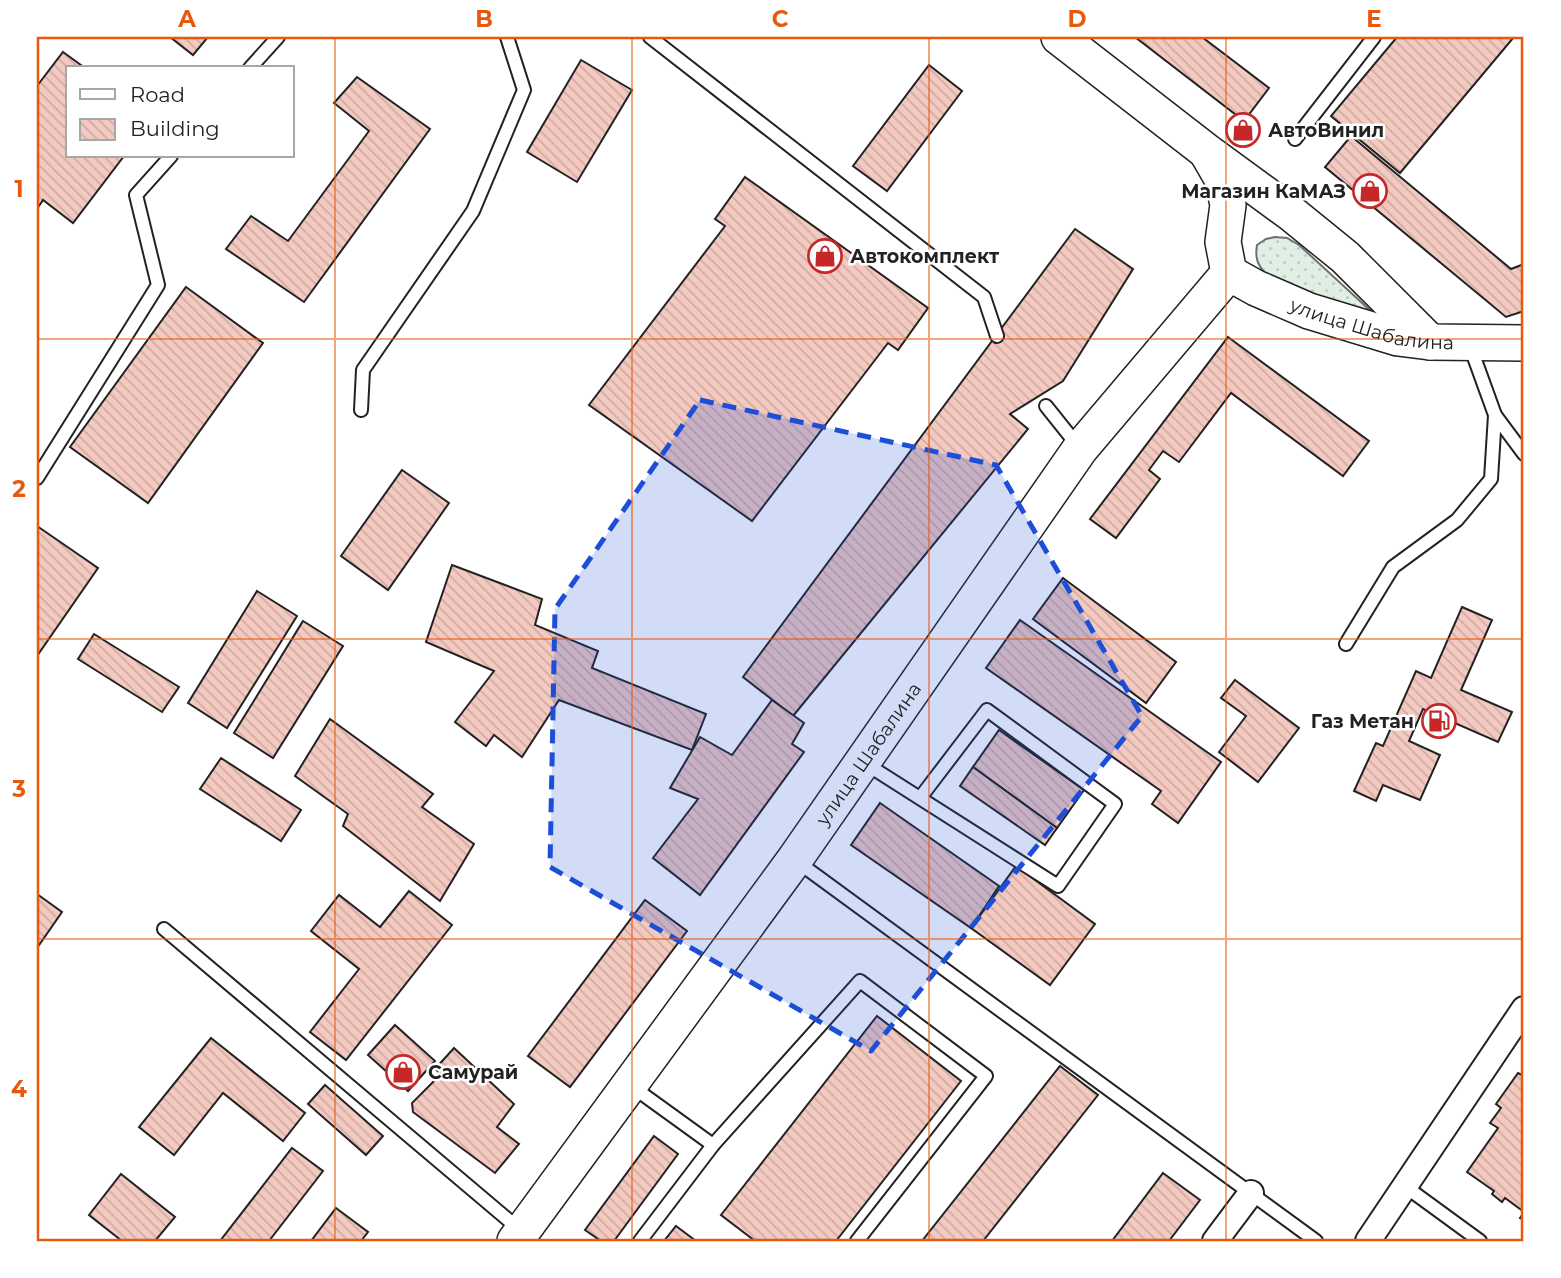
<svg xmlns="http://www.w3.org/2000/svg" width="1561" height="1278" font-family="Montserrat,sans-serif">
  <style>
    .grass { fill: url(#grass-dots); stroke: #6f6f6f; stroke-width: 2 }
    .building { fill: url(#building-back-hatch); stroke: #222; stroke-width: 2 }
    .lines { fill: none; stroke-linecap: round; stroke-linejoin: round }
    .service-casing { stroke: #222; stroke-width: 16 }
    .minor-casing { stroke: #222; stroke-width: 28 }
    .secondary-casing { stroke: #222; stroke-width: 38 }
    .service { stroke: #fff; stroke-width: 12 }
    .minor { stroke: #fff; stroke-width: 24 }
    .secondary { stroke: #fff; stroke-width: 35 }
    .marked { fill: #1d4ed8; fill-opacity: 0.2; stroke: #1d4ed8; stroke-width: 5; stroke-dasharray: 14 9; stroke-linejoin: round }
    .grid { fill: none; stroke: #e8590c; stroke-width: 2; stroke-opacity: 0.55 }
    .labels { text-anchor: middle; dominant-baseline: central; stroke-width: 5; stroke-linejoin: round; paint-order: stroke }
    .poi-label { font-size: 19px; font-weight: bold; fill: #222; stroke: #fff; text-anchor: start }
    .street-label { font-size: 19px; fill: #222; stroke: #fff }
    .neatline { fill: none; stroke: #e8590c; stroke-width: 2.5 }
    .grid-label { font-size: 23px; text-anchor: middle; font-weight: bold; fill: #e8590c }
  </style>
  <defs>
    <pattern id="grass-dots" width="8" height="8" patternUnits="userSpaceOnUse" patternTransform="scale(1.75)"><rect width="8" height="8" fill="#e0efe3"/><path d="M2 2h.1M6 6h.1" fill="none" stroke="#c0cdc2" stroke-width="1.8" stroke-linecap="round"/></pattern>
    <pattern id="building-back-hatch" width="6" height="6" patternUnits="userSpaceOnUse" patternTransform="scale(1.75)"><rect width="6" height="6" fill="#f3c9c0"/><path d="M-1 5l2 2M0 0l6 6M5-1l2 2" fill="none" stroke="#d0aca5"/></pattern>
  </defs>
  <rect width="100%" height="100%" fill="#fff"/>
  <path class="grass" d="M1275,237l12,1 12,7 87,80 -121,-52c-8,-9 -10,-16 -8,-28l9,-6z"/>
  <g class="building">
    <path d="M170,37h38l-15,18z"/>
    <path d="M1135,37h67l67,51 -25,33z"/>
    <path d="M1397,37h117l-114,136 -69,-57z"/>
    <path d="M63,52l22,16h-17v88h56l-51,67 -30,-23 -6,9v-123z"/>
    <path d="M581,60l51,30 -55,92 -50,-30z"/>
    <path d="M929,65l33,26 -75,100 -34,-25z"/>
    <path d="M357,77l73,52 -126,173 -78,-53 25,-33 37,25 81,-110 -35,-28z"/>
    <path d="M1351,136l160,133 13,-5v47l-18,6 -181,-150z"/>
    <path d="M745,177l183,131 -30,42 -10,-7 -136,178 -163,-116 136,-179 -10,-7z"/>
    <path d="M1075,229l58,40 -70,112 -53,33 18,15 -235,287 -50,-39z"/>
    <path d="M186,287l77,56 -115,160 -78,-56z"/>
    <path d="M1228,337l141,104 -26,35 -112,-83 -52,69 -16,-11 -14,19 11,9 -44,59 -26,-19z"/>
    <path d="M402,470l47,33 -61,87 -47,-34z"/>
    <path d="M37,526l61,42 -61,88z"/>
    <path d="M452,565l90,34 -7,26 63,26 -6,17 114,46 -14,36 -133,-50 -37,57 -28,-22 -8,11 -31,-24 39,-51 -68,-29z"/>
    <path d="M1063,578l113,84 -30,41 -113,-84z"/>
    <path d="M257,591l40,25 -70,112 -39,-25z"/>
    <path d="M1462,607l30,13 -31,70 51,22 -14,30 -75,-33 -14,32 31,14 -20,45 -37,-15 -7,16 -22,-10 22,-48 7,3 33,-75 15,7z"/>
    <path d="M1020,620l201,142 -43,61 -26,-19 9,-13 -175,-123z"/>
    <path d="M303,621l40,25 -70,112 -39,-25z"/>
    <path d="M94,634l85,53 -17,25 -84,-53z"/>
    <path d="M1235,680l64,48 -41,54 -39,-30 27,-36 -25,-18z"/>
    <path d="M772,700l32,23 -12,21 12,8 -104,143 -47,-37 45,-59 -28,-11 30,-51 32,18z"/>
    <path d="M330,719l103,75 -11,13 52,37 -34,57 -97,-75 5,-12 -53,-38z"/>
    <path d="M999,730l85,60 -27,38 -84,-61z"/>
    <path d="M221,758l80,52 -20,31 -81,-52z"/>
    <path d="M973,767l84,61 -12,17 -85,-59z"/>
    <path d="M880,803l119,83 -28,42 -120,-83z"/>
    <path d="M1016,866l79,58 -45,61 -79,-57z"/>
    <path d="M409,891l43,34 -106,135 -36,-28 49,-63 -48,-38 28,-36 41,32z"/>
    <path d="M37,894l25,18 -25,36z"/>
    <path d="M645,900l42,31 -117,156 -42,-31z"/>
    <path d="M877,1016l84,65 -125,160h-81l-34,-26z"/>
    <path d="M395,1025l40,36 -27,30 -40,-36z"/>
    <path d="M211,1038l94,75 -22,28 -60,-48 -49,62 -35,-28z"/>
    <path d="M454,1048l60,56 -17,23 22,17 -24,29 -82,-61 -1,-9 29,-29 -6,-5z"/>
    <path d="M1060,1066l38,29 -115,146h-61z"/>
    <path d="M1518,1073l6,3v144l-4,-2 4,-6 -19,-14 -3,4 -10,-8 2,-3 -27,-19 31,-44 -8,-5 11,-15 -5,-4z"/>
    <path d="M325,1085l58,51 -17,19 -58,-51z"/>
    <path d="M654,1136l24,18 -64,87h-13l-16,-11z"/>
    <path d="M292,1148l31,23 -54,70h-49z"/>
    <path d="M1163,1173l37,27 -31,41h-57z"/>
    <path d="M121,1174l54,43 -20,24h-33l-33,-26z"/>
    <path d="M336,1208l32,24 -7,9h-50z"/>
    <path d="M676,1226l20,15h-32z"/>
  </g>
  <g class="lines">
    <g class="service-casing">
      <g id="service">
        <path d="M650,37l334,260 13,39"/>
        <path d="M250,68l28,-31"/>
        <path d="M1295,139l79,-102"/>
        <path d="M1470,346l25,69 29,39"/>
        <path d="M1046,406l32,40"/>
        <path d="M361,410l2,-40 110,-159 51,-121 -17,-53"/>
        <path d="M37,478l121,-193 -22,-90 35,-39"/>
        <path d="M1346,644l47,-77 64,-47 34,-41 4,-64"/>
        <path d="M863,762l195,124 57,-82 -128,-94 -67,88"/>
        <path d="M795,860l521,381"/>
        <path d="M164,929l355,300"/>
        <path d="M630,1085l83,60"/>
        <path d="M1406,1187l74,54"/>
        <path d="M640,1241l73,-96 147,-164 126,95 -129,165"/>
      </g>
    </g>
    <g class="minor-casing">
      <g id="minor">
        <path d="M1215,1241l36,-48"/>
        <path d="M1368,1241l156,-232"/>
      </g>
    </g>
    <g class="secondary-casing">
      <g id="secondary">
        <path d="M1059,37l147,114 86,63 53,43 85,85"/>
        <path id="s1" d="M1208,154l15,26 5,25 -5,37 6,31 27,15 53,23 89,27 32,4 94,1"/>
        <path id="s2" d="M515,1241l280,-382 285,-410 149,-176"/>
      </g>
    </g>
    <use href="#service" class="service"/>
    <use href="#minor" class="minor"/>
    <use href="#secondary" class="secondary"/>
  </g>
  <path class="marked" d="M700,400l296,65 146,251 -271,335 -321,-184 5,-258z"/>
  <path class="grid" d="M335,37v1204M632,37v1204M929,37v1204M1226,37v1204M37,339h1487M37,639h1487M37,939h1487"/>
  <defs>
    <g id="shop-ring" transform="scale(1.75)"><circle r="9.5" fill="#fff" stroke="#c62828" stroke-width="1.5"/><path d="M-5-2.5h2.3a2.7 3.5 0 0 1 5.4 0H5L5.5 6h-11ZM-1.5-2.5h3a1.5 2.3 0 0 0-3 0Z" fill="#c62828"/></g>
    <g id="fuel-ring" transform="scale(1.75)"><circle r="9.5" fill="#fff" stroke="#c62828" stroke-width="1.5"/><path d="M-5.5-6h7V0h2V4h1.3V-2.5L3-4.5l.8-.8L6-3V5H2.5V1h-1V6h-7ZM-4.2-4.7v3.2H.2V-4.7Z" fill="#c62828"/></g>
  </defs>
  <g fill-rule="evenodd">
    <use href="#shop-ring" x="1243" y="130"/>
    <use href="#shop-ring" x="1370" y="191"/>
    <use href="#shop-ring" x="825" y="256"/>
    <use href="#fuel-ring" x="1439" y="721"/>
    <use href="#shop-ring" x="403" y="1072"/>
  </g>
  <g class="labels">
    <g class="poi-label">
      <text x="1268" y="130">АвтоВинил</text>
      <text x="1346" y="191" text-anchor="end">Магазин КаМАЗ</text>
      <text x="850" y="256">Автокомплект</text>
      <text x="1414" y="721" text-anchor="end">Газ Метан</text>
      <text x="428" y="1072">Самурай</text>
    </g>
    <g class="street-label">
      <text stroke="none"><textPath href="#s1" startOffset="278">улица Шабалина</textPath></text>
      <text stroke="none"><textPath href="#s2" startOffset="602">улица Шабалина</textPath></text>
    </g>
  </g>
  <rect width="1561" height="1278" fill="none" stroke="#ffffff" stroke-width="77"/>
  <rect x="66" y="66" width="228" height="91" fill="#ffffff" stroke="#a7a7a7" stroke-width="2"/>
  <rect x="80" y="89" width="35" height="10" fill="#ffffff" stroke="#a7a7a7" stroke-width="2"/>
  <text x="130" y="102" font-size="21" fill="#222222">Road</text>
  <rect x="80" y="119" width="35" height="21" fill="url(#building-back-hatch)" stroke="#a7a7a7" stroke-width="2"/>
  <text x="130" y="136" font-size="21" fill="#222222">Building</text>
  <rect x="38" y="38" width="1484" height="1202" class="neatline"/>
  <g class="grid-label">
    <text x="187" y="27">A</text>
    <text x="484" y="27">B</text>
    <text x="780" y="27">C</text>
    <text x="1077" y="27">D</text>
    <text x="1374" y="27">E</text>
    <text x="19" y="197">1</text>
    <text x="19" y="497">2</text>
    <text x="19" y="797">3</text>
    <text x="19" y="1097">4</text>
  </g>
</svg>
